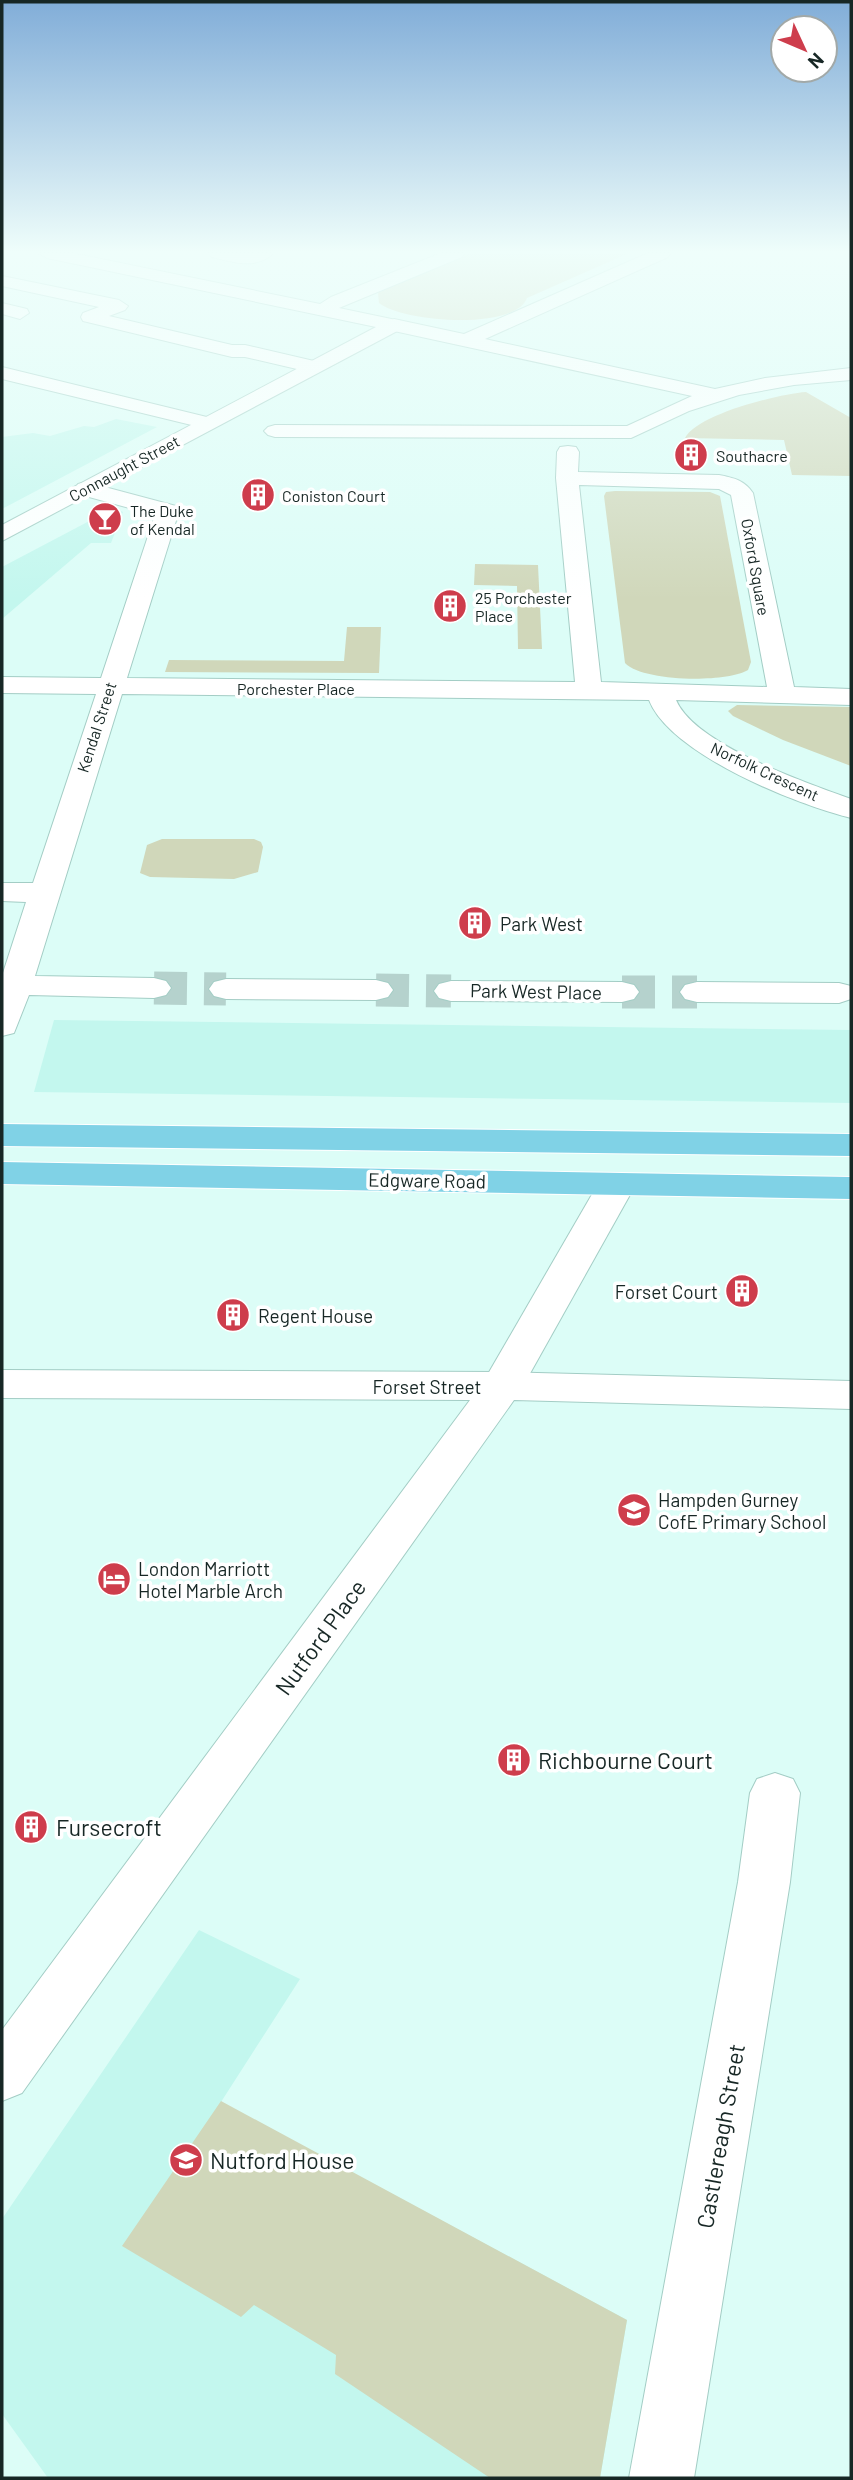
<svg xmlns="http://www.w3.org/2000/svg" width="853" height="2480" font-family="Barlow,sans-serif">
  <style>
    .built { fill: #c3f7ee }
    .green { fill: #d0d7ba }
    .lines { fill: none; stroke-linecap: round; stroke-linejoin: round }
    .minor-tunnel { stroke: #b5d2cd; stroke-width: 33; stroke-dasharray: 33 17; stroke-linecap: butt }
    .pedestrian-casing { stroke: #a3cdc5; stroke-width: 2 }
    .minor-casing { stroke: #a3cdc5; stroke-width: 2 }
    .tertiary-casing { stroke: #a3cdc5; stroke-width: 2 }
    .trunk-casing { stroke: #fff; stroke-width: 2 }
    .pedestrian { fill: #fff; fill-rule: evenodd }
    .minor { fill: #fff; fill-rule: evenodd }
    .tertiary { fill: #fff; fill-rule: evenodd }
    .trunk { fill: #80d2e6; fill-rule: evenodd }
    .labels { text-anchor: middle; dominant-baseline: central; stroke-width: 7; stroke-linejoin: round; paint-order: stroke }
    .far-poi-label { font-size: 16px; fill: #172725; stroke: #fff; text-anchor: start }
    .far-street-label { font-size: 16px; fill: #172725; stroke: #fff }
    .poi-label { font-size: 19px; fill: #172725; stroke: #fff; text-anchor: start }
    .street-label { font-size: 19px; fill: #172725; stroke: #fff }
    .near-street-label { font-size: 23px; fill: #172725; stroke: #fff }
    .near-poi-label { font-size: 23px; fill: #172725; stroke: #fff; text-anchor: start }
  </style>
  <rect width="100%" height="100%" fill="#dcfdf7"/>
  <g class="built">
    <path d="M116,419l41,8 -155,82v-72l31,-4 17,3 34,-10 10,1z"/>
    <path d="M114,508l9,4 -12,31h-20l-89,76v-52z"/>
    <path d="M54,1020l797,10v73l-817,-11z"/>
    <path d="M199,1930l101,49 -79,123 406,218 -27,158h-552l-46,-64v-195z"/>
  </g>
  <g class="green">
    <path d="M471,253h158l-102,45c-12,33 -125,24 -148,5l-1,-10 5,-4z"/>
    <path d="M806,392l45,26v58l-59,-1 -8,-35 -99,-2c13,-24 94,-44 121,-46z"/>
    <path d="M615,491l95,1 10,4 31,166 -3,8c-22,13 -105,12 -123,-7l-21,-167 2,-4z"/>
    <path d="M475,564l63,1 4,84h-24l-1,-63 -43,-1z"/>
    <path d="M347,627h34l-2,46 -214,-1 4,-12 175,1z"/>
    <path d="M737,705l114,2v59l-68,-26 -50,-24 -5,-5z"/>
    <path d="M162,839h92l7,3 2,5 -5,25 -24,7 -84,-2 -10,-4 7,-28z"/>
    <path d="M221,2101l406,219 -27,158h-110l-155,-104 1,-19 -82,-50 -13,12 -119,-71z"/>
  </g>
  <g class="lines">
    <g class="minor-tunnel">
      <path d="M154,988l72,1"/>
      <path d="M376,990l75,1"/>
      <path d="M622,992h75"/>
    </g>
    <g class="pedestrian-casing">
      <path id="pedestrian" d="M617,1173l13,3 6,8 -113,202 -6,10 -15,4 -15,-4 -6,-10 117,-202 6,-8z"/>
    </g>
    <g class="minor-casing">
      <g id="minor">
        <path d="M209,253h64c-16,17 -41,9 -61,4z"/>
        <path d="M648,253h23l-3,4 -183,82 230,50 50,-11 86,-10v12l-57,5 -55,10 -50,16 -58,27 -356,-1 -7,-2 -4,-4 4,-4 7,-2 352,1 65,-30 -298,-65 -9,-6 9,-6 70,15z"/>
        <path d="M2,276l117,24 9,6 -3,4 -16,6 123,29h13l69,16 10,6 -10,6 -69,-16h-13l-149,-36 -2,-4 2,-4 16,-6 -97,-21z"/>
        <path d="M2,303l25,6 2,4 -9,6 -18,-5z"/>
        <path d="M2,367l213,52 3,4 -3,4 -7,2 -206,-50z"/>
        <path d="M568,446l8,1 3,5 -1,20 141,3c15,3 25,5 34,18l41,194 57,2v16l-175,-5c19,45 131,83 175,99v19c-54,-13 -181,-64 -202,-118l-527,-6 -87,282 119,2 12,3 5,7 -5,7 -12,3 -125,-3 -15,38 -12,3v-60l24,-74 -24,-1v-18h31l63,-189 -94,-1v-16l99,1 54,-163 -77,-21 -3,-5 3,-5 8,-2 90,24 3,5 -52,167 448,4 -19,-204 1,-26 3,-5zM579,485l140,4 12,6 36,192 -166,-5z"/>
        <path d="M226,979l150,1 12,3 5,7 -5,7 -12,3 -150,-1 -12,-3 -5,-7 5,-7z"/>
        <path d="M451,981l171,1 12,3 5,7 -5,7 -12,3 -171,-1 -12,-3 -5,-7 5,-7z"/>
        <path d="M697,982l142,1 12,3v13l-12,4 -142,-1 -12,-3 -5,-7 5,-7z"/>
        <path d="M2,1370l500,2 349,9v28l-337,-9 -492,693 -20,8v-71l468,-630 -468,-2z"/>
        <path d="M775,1773l18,6 7,14 -10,89 -96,596h-65l109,-596 12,-89 7,-14z"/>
      </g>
    </g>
    <g class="tertiary-casing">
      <path id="tertiary" d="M38,253h34l248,51 11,-7 110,-44h24l-3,4 -123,51 62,13 2,4 -2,4 -399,212v-16l374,-198 -329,-69z"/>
    </g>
    <g class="trunk-casing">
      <g id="trunk">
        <path d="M2,1124l849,10v22l-849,-10z"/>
        <path d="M2,1162l849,15v22l-849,-15z"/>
      </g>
    </g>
    <use href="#pedestrian" class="pedestrian"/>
    <use href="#minor" class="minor"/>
    <use href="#tertiary" class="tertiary"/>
    <use href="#trunk" class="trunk"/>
  </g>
  <linearGradient id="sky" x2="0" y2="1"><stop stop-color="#81add8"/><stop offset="0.42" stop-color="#effefb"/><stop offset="1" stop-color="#effefb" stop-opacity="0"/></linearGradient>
  <rect width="853" height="600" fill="url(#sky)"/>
  <defs>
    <g id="building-disc" transform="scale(1.75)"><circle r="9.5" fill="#ce3d4c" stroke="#fff"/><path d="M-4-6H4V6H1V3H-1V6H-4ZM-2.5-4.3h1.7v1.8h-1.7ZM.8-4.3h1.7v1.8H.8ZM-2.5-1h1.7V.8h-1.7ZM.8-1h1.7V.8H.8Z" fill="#fff"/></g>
    <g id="bar-disc" transform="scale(1.75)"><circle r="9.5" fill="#ce3d4c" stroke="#fff"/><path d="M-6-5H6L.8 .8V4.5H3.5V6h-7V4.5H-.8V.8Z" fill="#fff"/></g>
    <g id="school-disc" transform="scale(1.75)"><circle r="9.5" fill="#ce3d4c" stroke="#fff"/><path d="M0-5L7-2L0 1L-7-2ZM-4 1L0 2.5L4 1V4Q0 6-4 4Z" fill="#fff"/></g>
    <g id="hotel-disc" transform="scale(1.75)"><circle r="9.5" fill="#ce3d4c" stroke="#fff"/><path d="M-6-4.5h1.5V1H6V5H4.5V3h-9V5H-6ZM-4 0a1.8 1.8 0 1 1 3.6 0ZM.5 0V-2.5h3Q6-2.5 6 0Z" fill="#fff"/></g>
    <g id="university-disc" transform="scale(1.75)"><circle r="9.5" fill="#ce3d4c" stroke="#fff"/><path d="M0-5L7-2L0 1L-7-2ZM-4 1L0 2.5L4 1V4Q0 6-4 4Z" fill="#fff"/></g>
  </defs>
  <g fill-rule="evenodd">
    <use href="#building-disc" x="691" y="455"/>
    <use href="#building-disc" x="258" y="495"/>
    <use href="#bar-disc" x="105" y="519"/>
    <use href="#building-disc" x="450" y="606"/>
    <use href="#building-disc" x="475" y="923"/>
    <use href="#building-disc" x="742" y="1291"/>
    <use href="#building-disc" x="233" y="1315"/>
    <use href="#school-disc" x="634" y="1510"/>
    <use href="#hotel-disc" x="114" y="1579"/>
    <use href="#building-disc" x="514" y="1760"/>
    <use href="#building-disc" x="31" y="1827"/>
    <use href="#university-disc" x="186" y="2160"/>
  </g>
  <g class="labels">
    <g class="far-poi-label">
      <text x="716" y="455">Southacre</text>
      <text x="282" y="495">Coniston Court</text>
      <text x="130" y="510">The Duke<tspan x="130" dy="18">of Kendal</tspan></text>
      <text x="475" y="597">25 Porchester<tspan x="475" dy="18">Place</tspan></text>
    </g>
    <g class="far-street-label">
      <text transform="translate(124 468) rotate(-28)">Connaught Street</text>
      <text transform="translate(756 567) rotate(80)">Oxford Square</text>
      <text x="296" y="688">Porchester Place</text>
      <text transform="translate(96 727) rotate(-72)">Kendal Street</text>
      <text transform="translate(765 771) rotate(25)">Norfolk Crescent</text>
    </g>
    <g class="poi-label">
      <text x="500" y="923">Park West</text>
      <text x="718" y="1291" text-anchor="end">Forset Court</text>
      <text x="258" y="1315">Regent House</text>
      <text x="658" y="1499">Hampden Gurney<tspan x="658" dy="22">CofE Primary School</tspan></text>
      <text x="138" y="1568">London Marriott<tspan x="138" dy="22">Hotel Marble Arch</tspan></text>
    </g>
    <g class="street-label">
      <text transform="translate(536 991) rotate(1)">Park West Place</text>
      <text transform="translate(427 1180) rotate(1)">Edgware Road</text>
      <text x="427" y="1386">Forset Street</text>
    </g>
    <g class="near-street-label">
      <text transform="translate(320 1637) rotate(-54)">Nutford Place</text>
      <text transform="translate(720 2136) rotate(-80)">Castlereagh Street</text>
    </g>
    <g class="near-poi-label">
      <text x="538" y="1760">Richbourne Court</text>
      <text x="56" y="1827">Fursecroft</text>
      <text x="210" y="2160">Nutford House</text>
    </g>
  </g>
  <rect width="853" height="2480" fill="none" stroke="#172725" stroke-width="7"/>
  <g transform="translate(804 49) rotate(134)"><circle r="33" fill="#ffffff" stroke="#a2a9a8" stroke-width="2"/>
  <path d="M0-5L12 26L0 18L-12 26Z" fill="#ce3d4c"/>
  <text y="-10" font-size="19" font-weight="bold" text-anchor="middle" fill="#172725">N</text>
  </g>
</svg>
